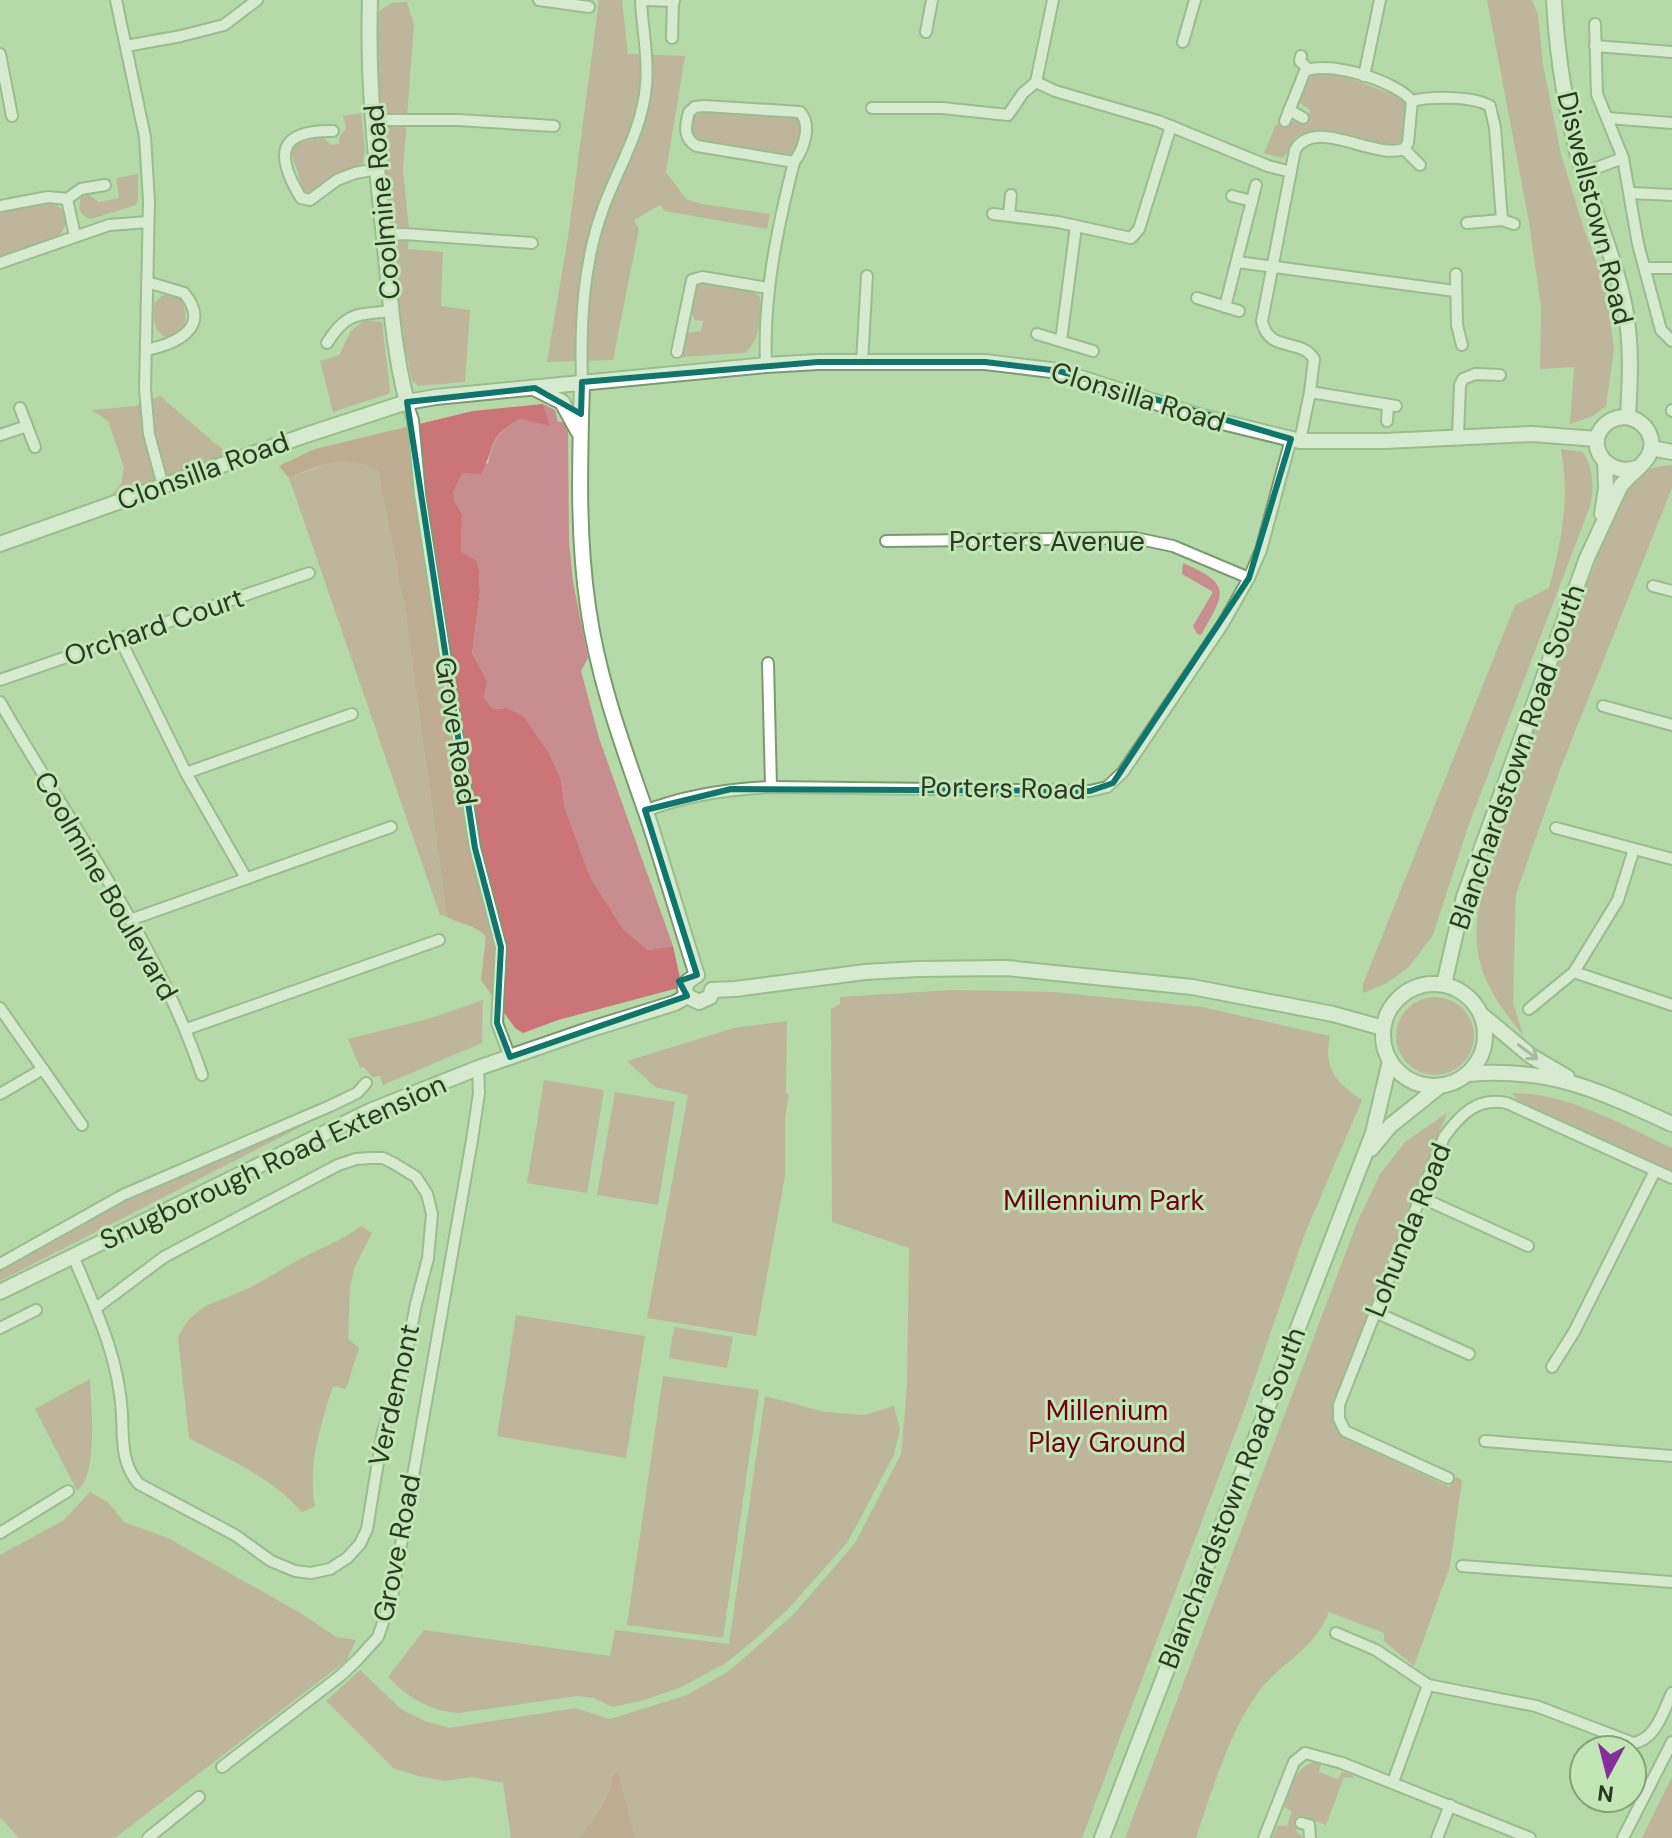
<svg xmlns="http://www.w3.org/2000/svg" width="1672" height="1838" font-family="'DM Sans',sans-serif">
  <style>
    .green { fill: #c88d8e }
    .forest { fill: #cb7578 }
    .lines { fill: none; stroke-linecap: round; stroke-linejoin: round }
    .street-casing { stroke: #799b6e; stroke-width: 14 }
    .secondary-casing { stroke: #799b6e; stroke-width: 18 }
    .street { stroke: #fff; stroke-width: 10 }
    .secondary { stroke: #fff; stroke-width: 14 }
    .oneway { stroke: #949c92 }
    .marked { fill: none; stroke: #0f766e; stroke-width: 6; stroke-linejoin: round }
    .labels { text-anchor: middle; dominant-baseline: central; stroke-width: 6; stroke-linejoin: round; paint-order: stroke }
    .street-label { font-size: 28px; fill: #2a3926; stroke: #c2e6b6 }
    .park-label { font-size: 28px; fill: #6e001b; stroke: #c2e6b6 }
  </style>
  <rect width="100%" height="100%" fill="#b5d9a9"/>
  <g class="green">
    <path d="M599,0h23l6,54 57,2 -19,116 20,27 16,5 68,10 -3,15 -102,-18 -5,-6 -26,15 5,9 -26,131 -66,2 21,-125z"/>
    <path d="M1487,0h45l6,15 5,50 18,89 22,72 23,61 8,62 -8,57 -13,10 -23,8 4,-57 -34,2 1,-62 -12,-85z"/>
    <path d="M407,2l7,23 -11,145 6,59 -1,20 35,3 -2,54 29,4 -5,72 -47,4 -6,-6 -12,-54 -8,-105 -6,-16 -10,-181 4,-14 12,-7z"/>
    <path d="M1319,72l22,3 61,23 4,7 -5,37c-26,14 -67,-22 -100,-8 -11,5 -10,17 -19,24l-18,-5 12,-29 10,2 3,-5h17l4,-11 -10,-7c-1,-15 6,-25 19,-31z"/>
    <path d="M703,112l91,4 7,7 -1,14 -6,16 -7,2 -90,-15 -6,-7 2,-16z"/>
    <path d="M361,113l4,35 -2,15 -29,13 -19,15 -11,1 -13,-40 3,-8 29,-7 8,8 8,-1 1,-9 6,-6 -3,-13z"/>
    <path d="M138,174v26l-2,5 -45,14c-16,-5 -11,-14 -10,-24l7,-1 11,8 20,-4 -3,-20z"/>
    <path d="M44,202c21,1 29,20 14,34l-58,21v-46z"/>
    <path d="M705,283l46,8 9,6c3,17 0,46 -16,56l-62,4 6,-24 13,-2 2,-10 -8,-1 -5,-10 5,-23z"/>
    <path d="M169,294l13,6 4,12 -2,18 -13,9c-18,-4 -19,-21 -16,-37l7,-6z"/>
    <path d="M365,320l17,2 8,69 -2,3 -55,18 -13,-51 19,-6 12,-24z"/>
    <path d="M160,396l70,60 -119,40 10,-12 3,-16 -16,-47 -16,-11 43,-4z"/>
    <path d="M543,404l12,6 3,12 10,-1 1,121 4,40 15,76 -7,13 18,67 74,208 -25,4 -24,-20 -33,-51 -26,-70 -4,-28 -54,-73 -14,1 -9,-11 3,-18 -15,-27 8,-61 -1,-22 -3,-10 -15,-7 1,-39 -7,-12 -2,-10 10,-19 25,-10c6,-25 10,-31 32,-44l29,6z"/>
    <path d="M1561,449l22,3c11,18 12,38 6,57l-121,318 -35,108 -24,32 -22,16 -24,10v-9l152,-379 34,-17c13,-49 21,-88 12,-139z"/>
    <path d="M353,461l12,2 13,8 27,139 42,307 -7,-2 -151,-437 43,-16z"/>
    <path d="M1672,465v23l-113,284 -43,122 -3,108 10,33c-40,-48 -57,-83 -40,-146 6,-20 14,-40 13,-60l126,-338c18,-18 24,-24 50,-26z"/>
    <path d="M1183,563c50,22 42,30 18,72l-4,-1 -4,-8 20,-34 -31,-18z"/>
    <path d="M952,990l102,2 148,15 128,29c-7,31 6,47 32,64l-58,136 -60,174 -162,428h-571l-8,-55 -31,-6 -27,4 -27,-5 -25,-8 -67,-67 34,-31 42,40 23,11 24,7 126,-20 35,11 77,-24 42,-24 65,-57 61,-71 46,-89 6,-66 2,-140 -77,-26 -1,-213 9,-5v-7z"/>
    <circle cx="1435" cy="1036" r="39"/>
    <path d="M483,1000l-1,43 -99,42 -3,-9 -8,1 -8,-10 -4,1 -12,-29 80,-20z"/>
    <path d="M787,1021l-1,72 3,1 -4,25v57l-29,160 -109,-18 41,-223 -33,-8 -28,-26 107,-33z"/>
    <path d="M544,1080l60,10 -17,103 -60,-10z"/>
    <path d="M615,1092l60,10 -17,103 -61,-10z"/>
    <path d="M1512,1093c57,0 110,32 160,55v23l-154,-70z"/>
    <path d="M351,1101l-351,180v-11l120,-66z"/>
    <path d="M1447,1113l-114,301 6,17 6,7 104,49 7,-10 6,3 -12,86 -36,100 -30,-25v-8l-55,-21c-17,40 -44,47 -69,78 -30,39 -48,101 -64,148h-71l233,-618 22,-46 26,-33z"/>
    <path d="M361,1226l11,7 -18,36 -4,20 -2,50 11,9 -13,41 -13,-3c-12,38 -26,79 -18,120l-13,6c-33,-37 -70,-50 -113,-74l-11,-100c14,-35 43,-36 73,-51 17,-9 33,-19 49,-28 21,-11 43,-19 61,-33z"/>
    <path d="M516,1315l129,21 -19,122 -129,-22z"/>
    <path d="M674,1327l59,10 -6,31 -58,-10z"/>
    <path d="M663,1376l96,14 -36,248 -96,-13z"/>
    <path d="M90,1379c1,26 9,96 -13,112l-42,-82z"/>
    <path d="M765,1396l60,16 39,3 30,-9 6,23 -6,26 -47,88 -58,65 -31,29 -32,26 -45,24 -36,13 -33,7 -18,-9 -17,-2 -118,17c-30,-2 -50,-15 -71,-36l36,-47 186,26 5,-26 114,14z"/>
    <path d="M90,1492l18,10 16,20 44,16 134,76 34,23 20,3 -9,20 -232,178h-96l-19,-21v-262l64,-35z"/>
    <path d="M1314,1762l7,2 -2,8 19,7 4,-7 11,3v3l-9,-1 -18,48 -25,-9 -5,15 8,7h-32l5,-12h10l5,-15 -8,-4c7,-18 10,-40 30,-45z"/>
    <path d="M1672,1777v61h-30z"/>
  </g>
  <g class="forest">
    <path d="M543,404l7,22 -30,-7c-34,19 -23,26 -39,55l-18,-1 -10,19 2,10 7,12 -1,38 15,8 3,10 1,22 -8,61 15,27 -3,18 9,11 14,-1 17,9 25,37 12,27 4,28 26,70 33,51 24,20 25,-4 9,41 -124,33 -35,13 -8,-5 -34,-48 5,-43c-10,-13 -25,-12 -39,-20l-42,-307 -27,-139c-29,-19 -60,-6 -89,7l-10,-12 36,-17 158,-38z"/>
    <path d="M618,1772l17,66h-55c15,-21 30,-37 33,-63z"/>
  </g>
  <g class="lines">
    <g class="street-casing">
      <g id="street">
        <path d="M116,0l29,137 4,64 -4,188 4,45 14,52"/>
        <path d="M539,0l50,7"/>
        <path d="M647,0l27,1"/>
        <path d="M1595,24l2,70 26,64 15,86 23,86 11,11"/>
        <path d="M926,32l6,-32"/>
        <path d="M672,38l1,-38"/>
        <path d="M1183,42l12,-42"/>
        <path d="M126,46l55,-10 43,-11 33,-25"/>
        <path d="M1595,46l77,6"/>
        <path d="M0,54l12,62"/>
        <path d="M1301,56l-1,5 8,8"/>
        <path d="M1364,76l16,-76"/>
        <path d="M1036,82l19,9 103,30 110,45 23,6"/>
        <path d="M1036,82l17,-82"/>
        <path d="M1412,101c18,-5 61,-5 78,5l5,22 7,92"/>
        <path d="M872,108h70l66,7 15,-22 13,-11"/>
        <path d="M1289,110l14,8"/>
        <path d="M1608,118l64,5"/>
        <path d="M374,120h84l96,6"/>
        <path d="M1285,121l20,-50c24,-11 91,10 107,30l-4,42 -4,6c-30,11 -89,-33 -109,1l-33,171c7,33 39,16 52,38l-4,33 -10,49"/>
        <path d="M333,131c-56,-1 -58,24 -32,67l9,2 27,-20 18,-7 22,-4"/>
        <path d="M1404,149l16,16"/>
        <path d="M1583,173l40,-15"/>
        <path d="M1631,193l41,2"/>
        <path d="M1232,196l20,5"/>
        <path d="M67,199l8,37"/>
        <path d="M0,206l48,-9 19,2 14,-10 24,-4"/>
        <path d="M993,214l65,8 73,16 8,-9 32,-103"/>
        <path d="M1009,215l2,-20"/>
        <path d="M1467,223l35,-3 12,4"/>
        <path d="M384,235l20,-1 128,9"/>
        <path d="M1237,262l218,29"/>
        <path d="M0,263l109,-38 39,-3"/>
        <path d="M1646,268h26"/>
        <path d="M1456,274l1,51 5,20"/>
        <path d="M1197,298l42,13"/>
        <path d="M1225,307l31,-122"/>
        <path d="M1037,334l56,17"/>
        <path d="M1061,341l15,-115"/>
        <path d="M327,343c20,-32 31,-28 64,-32"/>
        <path d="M146,350c29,-6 67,-22 38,-57l-37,-11"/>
        <path d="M677,352l15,-72 10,-3 66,11"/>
        <path d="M862,362l5,-86"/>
        <path d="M766,365c-3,-69 11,-136 28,-203l-97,-16c-14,-7 -12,-20 -8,-34l6,-5 9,-1 96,6c12,13 4,37 -6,50"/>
        <path d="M582,382c-2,-59 1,-120 22,-176 15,-40 38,-76 42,-120 3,-29 -4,-58 -5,-86"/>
        <path d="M1310,392l86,14"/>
        <path d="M407,402l6,18 7,74 55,354 26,99 -4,76 13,34"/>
        <path d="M20,408l15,39"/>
        <path d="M1672,411v-1"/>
        <path d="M1387,421l1,-16"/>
        <path d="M0,435l27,-9"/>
        <path d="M1458,436l2,-51 3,-6 12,-5 25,1"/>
        <path d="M886,541l249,-3 38,8 76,32"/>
        <path d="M1653,586l19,5"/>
        <path d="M120,639l66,134 60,105"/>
        <path d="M768,663l3,124"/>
        <path d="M0,680l309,-107"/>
        <path d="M0,702c69,121 158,241 202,373"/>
        <path d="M1603,706l69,19"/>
        <path d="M186,773l166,-59"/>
        <path d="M645,811c41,-16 83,-22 126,-24l319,4 17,-4 16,-15 100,-148 26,-46 12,-28 30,-111"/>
        <path d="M1556,828l116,31"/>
        <path d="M130,920l261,-93"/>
        <path d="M1574,972l98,33"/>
        <path d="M0,1008l82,117"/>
        <path d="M1529,1009l45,-37 44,-72 16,-51"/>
        <path d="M187,1029l252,-89"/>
        <path d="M0,1094l43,-25"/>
        <path d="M1420,1197l108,49"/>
        <path d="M73,1256c22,52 46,101 49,158 1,25 -1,50 17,70l96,51 36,26 24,10 16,2 19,-4 17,-11 13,-14 7,-15 16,-98 18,-50 15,-77 12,-46 4,-44 -5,-20 -11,-17 -21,-13 -12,-6h-12l-15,1 -18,6 -174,92 -68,51"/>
        <path d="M0,1264l123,-69 207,-89 27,-13 9,-10"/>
        <path d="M1375,1312l94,42"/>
        <path d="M0,1328l36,-18"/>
        <path d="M1552,1367l22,-35 81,-161"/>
        <path d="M1485,1441l187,15"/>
        <path d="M1448,1478l-103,-47 -6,-12v-14l105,-268c17,-23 33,-40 63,-34l165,75"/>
        <path d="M0,1533l68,-42"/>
        <path d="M1462,1566l210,16"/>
        <path d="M1336,1633l40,17 52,35 108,21 97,37c23,-3 30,-32 39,-50"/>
        <path d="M222,1767l118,-91 17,-16 21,-23 14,-41 80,-456 7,-47 -1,-25"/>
        <path d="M1393,1782l35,-97"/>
        <path d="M1301,1823l8,2 1,13"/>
        <path d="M148,1838l51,-41"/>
        <path d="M1264,1838l30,-76 11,-9 37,10 188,75"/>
        <path d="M1437,1838l13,-33"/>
        <path d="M1623,1838l49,-96"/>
      </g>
    </g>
    <g class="secondary-casing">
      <g id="secondary">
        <path d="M370,0c-3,79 6,159 14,238 6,55 9,111 23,164"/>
        <path d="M1554,0c3,59 13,117 29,174 14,45 33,88 42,134 7,36 5,73 3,109"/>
        <path d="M582,382c-2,76 -5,150 6,225 10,73 36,142 60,211 17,52 32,105 49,157"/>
        <path d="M536,389l26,13 16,29"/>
        <path d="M1651,448l21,4"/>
        <path d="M1602,514l4,-26 -1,-26"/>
        <path d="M0,544l306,-109 101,-33 29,-5 330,-32 52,-3h167l74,9 143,46 98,24h85l147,-7 65,5"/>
        <path d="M697,975l-10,7 -2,7 2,7 12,6 11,-5 2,-7"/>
        <circle cx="1434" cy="1035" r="51"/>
        <path d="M1444,984l20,-87 123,-339 33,-71c8,-12 23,-20 29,-32 11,-25 -18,-47 -39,-34 -29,18 -6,57 26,47"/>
        <path d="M712,990l23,-1 130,-17 53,-3 89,-1 185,19 141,27 50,14"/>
        <path d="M1482,1015l49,41 36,21"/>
        <path d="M1468,1074c84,-7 131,17 204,50"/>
        <path d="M1371,1149l19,-23 50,-40"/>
        <path d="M0,1292l370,-181 108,-43 110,-38 87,-27 12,-7"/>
        <path d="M1102,1838l271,-705 17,-72"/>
      </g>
    </g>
    <use href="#street" class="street"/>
    <use href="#secondary" class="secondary"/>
  </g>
  <defs><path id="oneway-shaft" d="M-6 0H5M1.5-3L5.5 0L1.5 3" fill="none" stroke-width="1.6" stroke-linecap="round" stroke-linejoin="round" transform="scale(2)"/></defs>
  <use class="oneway" href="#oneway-shaft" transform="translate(1528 1052) rotate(37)"/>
  <path d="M0 0H1672V1838H0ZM818,362h167l74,9 232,68 -42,139 -136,205 -23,8 -359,-2 -86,21 52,165 -18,6 8,15 -177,61 -13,-34 4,-76 -26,-99 -68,-446 128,-14 46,26 1,-32z" fill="#b5d9a9" fill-opacity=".55" fill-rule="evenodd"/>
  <path class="marked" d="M818,362h167l74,9 232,68 -42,139 -136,205 -23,8 -359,-2 -86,21 52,165 -18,6 8,15 -177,61 -13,-34 4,-76 -26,-99 -68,-446 128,-14 46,26 1,-32z"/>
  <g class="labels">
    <g class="street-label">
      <text transform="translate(382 202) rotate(-95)">Coolmine Road</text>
      <text transform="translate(1595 208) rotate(76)">Diswellstown Road</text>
      <text transform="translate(1138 397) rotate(17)">Clonsilla Road</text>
      <text transform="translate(203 471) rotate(-20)">Clonsilla Road</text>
      <text x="1047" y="541">Porters Avenue</text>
      <text transform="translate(154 627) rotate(-19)">Orchard Court</text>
      <text transform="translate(456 731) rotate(81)">Grove Road</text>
      <text transform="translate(1517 757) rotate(-71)">Blanchardstown Road South</text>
      <text transform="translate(1003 788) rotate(1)">Porters Road</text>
      <text transform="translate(106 886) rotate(60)">Coolmine Boulevard</text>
      <text transform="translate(273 1162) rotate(-25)">Snugborough Road Extension</text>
      <text transform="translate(1408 1230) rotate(-68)">Lohunda Road</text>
      <text transform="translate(394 1395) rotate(-77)">Verdemont</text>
      <text transform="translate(1232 1498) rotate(-69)">Blanchardstown Road South</text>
      <text transform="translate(397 1548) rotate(-79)">Grove Road</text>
    </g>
    <g class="park-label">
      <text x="1104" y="1200">Millennium Park</text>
      <text x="1107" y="1410">Millenium<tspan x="1107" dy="32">Play Ground</tspan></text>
    </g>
  </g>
  <g transform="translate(1608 1774) rotate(187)"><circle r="38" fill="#c2e6b6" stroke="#85a17c" stroke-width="2"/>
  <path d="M0-6L14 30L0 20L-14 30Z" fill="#852f9c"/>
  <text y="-12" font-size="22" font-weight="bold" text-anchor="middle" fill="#2a3926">N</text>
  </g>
</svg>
